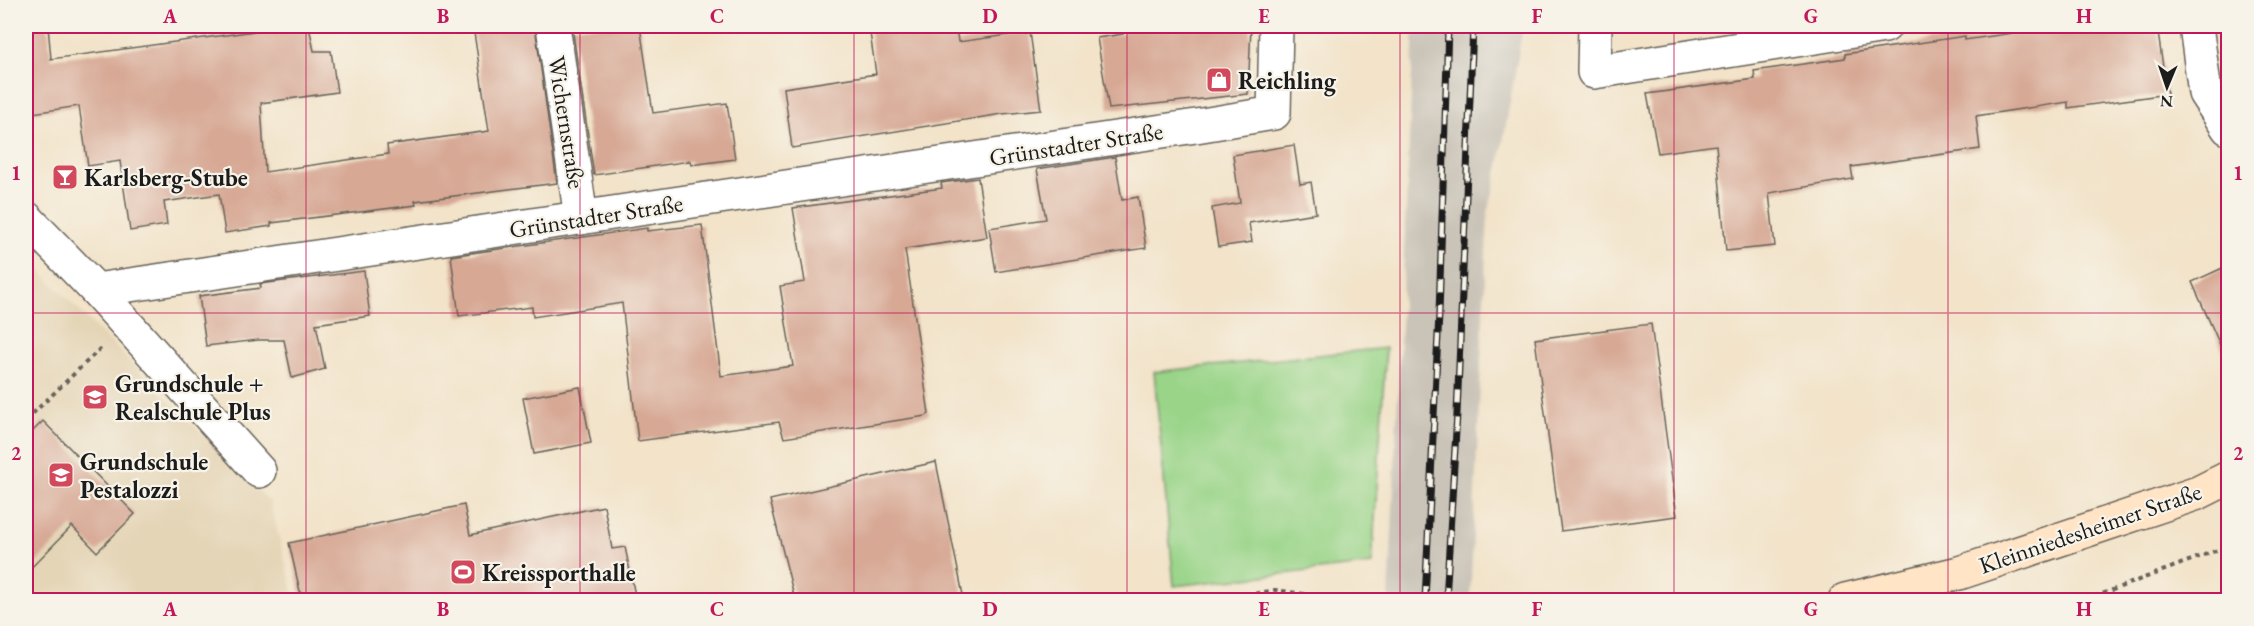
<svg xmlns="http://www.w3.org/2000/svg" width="2254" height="626" font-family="'EB Garamond',serif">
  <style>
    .built { fill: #e5d5b7 }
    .industrial { fill: #c9c3b8 }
    .green { fill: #99d488; stroke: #5a7852; stroke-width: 1.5 }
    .building { fill: #d7a995 }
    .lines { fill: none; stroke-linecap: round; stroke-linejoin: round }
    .street-casing { stroke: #676259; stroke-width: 36 }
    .secondary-casing { stroke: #676259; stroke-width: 36 }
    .path { stroke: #676259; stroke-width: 4; stroke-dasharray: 4.5 4.5; stroke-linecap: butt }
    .street { stroke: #fff; stroke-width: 33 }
    .secondary { stroke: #ffe4c6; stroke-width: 33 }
    .rail-casing { stroke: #1c1c1c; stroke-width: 7 }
    .rail { stroke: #f7f3e8; stroke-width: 4.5; stroke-dasharray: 14; stroke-linecap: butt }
    .grid { fill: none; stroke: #c2185b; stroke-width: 1.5; stroke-opacity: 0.55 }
    .labels { text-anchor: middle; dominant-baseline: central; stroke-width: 4.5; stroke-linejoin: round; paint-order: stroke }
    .poi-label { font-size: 24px; font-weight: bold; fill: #1c1c1c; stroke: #f7f3e8; text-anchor: start }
    .street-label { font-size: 24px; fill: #1c1c1c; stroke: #f7f3e8 }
    .neatline { fill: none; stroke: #c2185b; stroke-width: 2 }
    .grid-label { font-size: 20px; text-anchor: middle; font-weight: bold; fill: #c2185b }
  </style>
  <rect width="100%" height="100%" fill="#f7f3e8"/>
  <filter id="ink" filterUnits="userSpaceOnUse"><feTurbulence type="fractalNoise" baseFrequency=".0167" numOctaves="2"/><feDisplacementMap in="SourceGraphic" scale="12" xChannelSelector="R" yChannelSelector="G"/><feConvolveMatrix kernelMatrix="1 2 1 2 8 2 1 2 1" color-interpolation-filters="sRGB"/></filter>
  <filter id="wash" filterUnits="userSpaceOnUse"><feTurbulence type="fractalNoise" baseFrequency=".008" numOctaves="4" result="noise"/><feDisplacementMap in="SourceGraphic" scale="24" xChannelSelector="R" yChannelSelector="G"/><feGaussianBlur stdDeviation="1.35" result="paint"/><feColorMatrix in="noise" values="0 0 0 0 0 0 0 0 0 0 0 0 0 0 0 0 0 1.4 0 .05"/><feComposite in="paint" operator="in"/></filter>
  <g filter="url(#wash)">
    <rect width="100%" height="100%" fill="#f2e3c9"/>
    <path class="built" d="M26,257l244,245 25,98h-269z"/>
    <path class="industrial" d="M1414,26h109l-24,139 -11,48 -18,387h-81z"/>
    <path class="green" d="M1386,348l-14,216 -198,22 -20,-214z"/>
    <g id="blocks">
      <g class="building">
        <path d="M26,26h22l3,33 204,-28 54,-5 5,25h17l6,41 -76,11 4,69 123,-18 -1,-9 102,-14 -16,-105h62l22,157 -142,18 1,4 -145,18v3l-46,7 -6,-39 -55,8 3,23 -37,6 -10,-70 -32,5 -9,-60 -53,8z"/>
        <path d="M572,26h68l13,87 74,-10 8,56 -44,6 -1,-4 -96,14z"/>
        <path d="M869,26h87l2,16 72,-10 11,78 -39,4 -210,34 -8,-60 92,-14z"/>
        <path d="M1122,26h129l-3,68 -139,15 -12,-71 26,-4z"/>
        <path d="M2061,26h96l10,68 -99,14v-6l-92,14 4,33 -129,18 2,12 -84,14 6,53 -49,5 -10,-106 -58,8 -11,-59 108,-15 -1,-8 91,-13v-4l120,-18v4z"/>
        <path d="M1294,145l6,39 11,-2 5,31 -67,10 3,19 -34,5 -6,-39 28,-5 -7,-48z"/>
        <path d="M1115,157l7,43 16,-3 8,51 -150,24 -7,-44 57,-9 -9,-50z"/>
        <path d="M978,178l9,59 -82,12 24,165 -3,2 -142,22 -5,-16 -141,19 -16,-138 -89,14 -1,-10 -73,9 -8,-60 196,-28v3l55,-6 19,151 72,-10 -13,-80 25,-4 -12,-74 149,-20 -1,-5z"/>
        <path d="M2229,265v100l-37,-83z"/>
        <path d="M364,271l6,45 -54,8 9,45 -33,9 -8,-38h-25l-53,6 -7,-50 62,-8 -1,-4z"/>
        <path d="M1651,324l26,192 -116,15 -26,-192z"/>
        <path d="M580,387l11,56 -57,11 -11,-56z"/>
        <path d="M43,421l92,93 -38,38 -25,-26 -46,47v-135z"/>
        <path d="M936,462l28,138h-169l-25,-100z"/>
        <path d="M464,505l6,30 134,-29 8,43 13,-2 11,53h-334l-13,-57z"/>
      </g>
    </g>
  </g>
  <g filter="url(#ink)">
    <use href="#blocks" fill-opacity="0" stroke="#676259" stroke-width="1.5"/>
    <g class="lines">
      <g class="street-casing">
        <g id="street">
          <path d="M553,26l28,192"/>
          <path d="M1595,26l-1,46 291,-46"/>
          <path d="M2196,26l9,67 23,35"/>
          <path d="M26,218l70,72 1100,-164 78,-13 2,-87"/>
          <path d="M96,290l163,181"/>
        </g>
      </g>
      <g class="secondary-casing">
        <path id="secondary" d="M1845,600l114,-27 239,-80 30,-15"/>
      </g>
      <g class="path">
        <path d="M26,420l75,-72"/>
        <path d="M1220,600l55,-10 59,8 2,2"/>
        <path d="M2086,600l142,-54"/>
      </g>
      <use href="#street" class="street"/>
      <use href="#secondary" class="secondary"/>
      <g class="rail-casing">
        <g id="rail">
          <path d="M1425,600l14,-286 9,-288"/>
          <path d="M1446,600l11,-186 16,-388"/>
        </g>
      </g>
      <use href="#rail" class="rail"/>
    </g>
  </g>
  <path class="grid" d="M306,26v574M580,26v574M854,26v574M1127,26v574M1400,26v574M1674,26v574M1948,26v574M26,313h2202"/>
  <defs>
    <g id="shop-square" transform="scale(1.35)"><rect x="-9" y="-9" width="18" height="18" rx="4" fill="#d1495b" stroke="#f7f3e8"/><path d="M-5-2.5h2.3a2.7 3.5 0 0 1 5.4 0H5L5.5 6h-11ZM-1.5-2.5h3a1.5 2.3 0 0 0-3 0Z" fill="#fff"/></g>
    <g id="bar-square" transform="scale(1.35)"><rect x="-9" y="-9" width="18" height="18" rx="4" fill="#d1495b" stroke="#f7f3e8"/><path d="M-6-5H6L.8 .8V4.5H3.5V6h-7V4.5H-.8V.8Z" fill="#fff"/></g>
    <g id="school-square" transform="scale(1.35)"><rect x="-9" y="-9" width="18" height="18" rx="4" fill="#d1495b" stroke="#f7f3e8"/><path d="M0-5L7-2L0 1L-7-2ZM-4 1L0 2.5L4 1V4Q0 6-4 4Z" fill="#fff"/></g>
    <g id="stadium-square" transform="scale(1.35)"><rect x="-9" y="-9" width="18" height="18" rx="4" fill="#d1495b" stroke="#f7f3e8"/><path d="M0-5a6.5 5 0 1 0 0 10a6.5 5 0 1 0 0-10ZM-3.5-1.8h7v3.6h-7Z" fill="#fff"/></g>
  </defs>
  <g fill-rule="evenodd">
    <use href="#shop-square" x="1219" y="80"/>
    <use href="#bar-square" x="65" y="177"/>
    <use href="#school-square" x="95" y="397"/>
    <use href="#school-square" x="61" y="475"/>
    <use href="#stadium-square" x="463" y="572"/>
  </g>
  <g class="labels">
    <g class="poi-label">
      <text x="1238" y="80">Reichling</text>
      <text x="84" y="177">Karlsberg-Stube</text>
      <text x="115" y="383">Grundschule +<tspan x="115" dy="28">Realschule Plus</tspan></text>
      <text x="80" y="461">Grundschule<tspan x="80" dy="28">Pestalozzi</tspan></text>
      <text x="482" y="572">Kreissporthalle</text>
    </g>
    <g class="street-label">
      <text transform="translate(567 122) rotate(81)">Wichernstraße</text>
      <text transform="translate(1076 144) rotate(-9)">Grünstadter Straße</text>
      <text transform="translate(596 216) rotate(-9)">Grünstadter Straße</text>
      <text transform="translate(2090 528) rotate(-19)">Kleinniedesheimer Straße</text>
    </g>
  </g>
  <rect width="2254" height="626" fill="none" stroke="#f7f3e8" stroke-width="66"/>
  <g transform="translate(2167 87) rotate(182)" stroke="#f7f3e8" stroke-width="4.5" paint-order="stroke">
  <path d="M0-4.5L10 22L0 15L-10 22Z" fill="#1c1c1c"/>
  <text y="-9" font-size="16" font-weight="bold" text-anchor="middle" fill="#1c1c1c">N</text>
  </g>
  <rect x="33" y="33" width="2188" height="560" class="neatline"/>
  <g class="grid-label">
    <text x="170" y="23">A</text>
    <text x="443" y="23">B</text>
    <text x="717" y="23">C</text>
    <text x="990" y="23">D</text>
    <text x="1264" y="23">E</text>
    <text x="1537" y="23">F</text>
    <text x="1811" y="23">G</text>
    <text x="2084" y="23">H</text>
    <text x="16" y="180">1</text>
    <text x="2238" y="180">1</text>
    <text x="16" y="460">2</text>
    <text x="2238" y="460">2</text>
    <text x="170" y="616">A</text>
    <text x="443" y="616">B</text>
    <text x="717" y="616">C</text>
    <text x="990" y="616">D</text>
    <text x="1264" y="616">E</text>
    <text x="1537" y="616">F</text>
    <text x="1811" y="616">G</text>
    <text x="2084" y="616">H</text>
  </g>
</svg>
